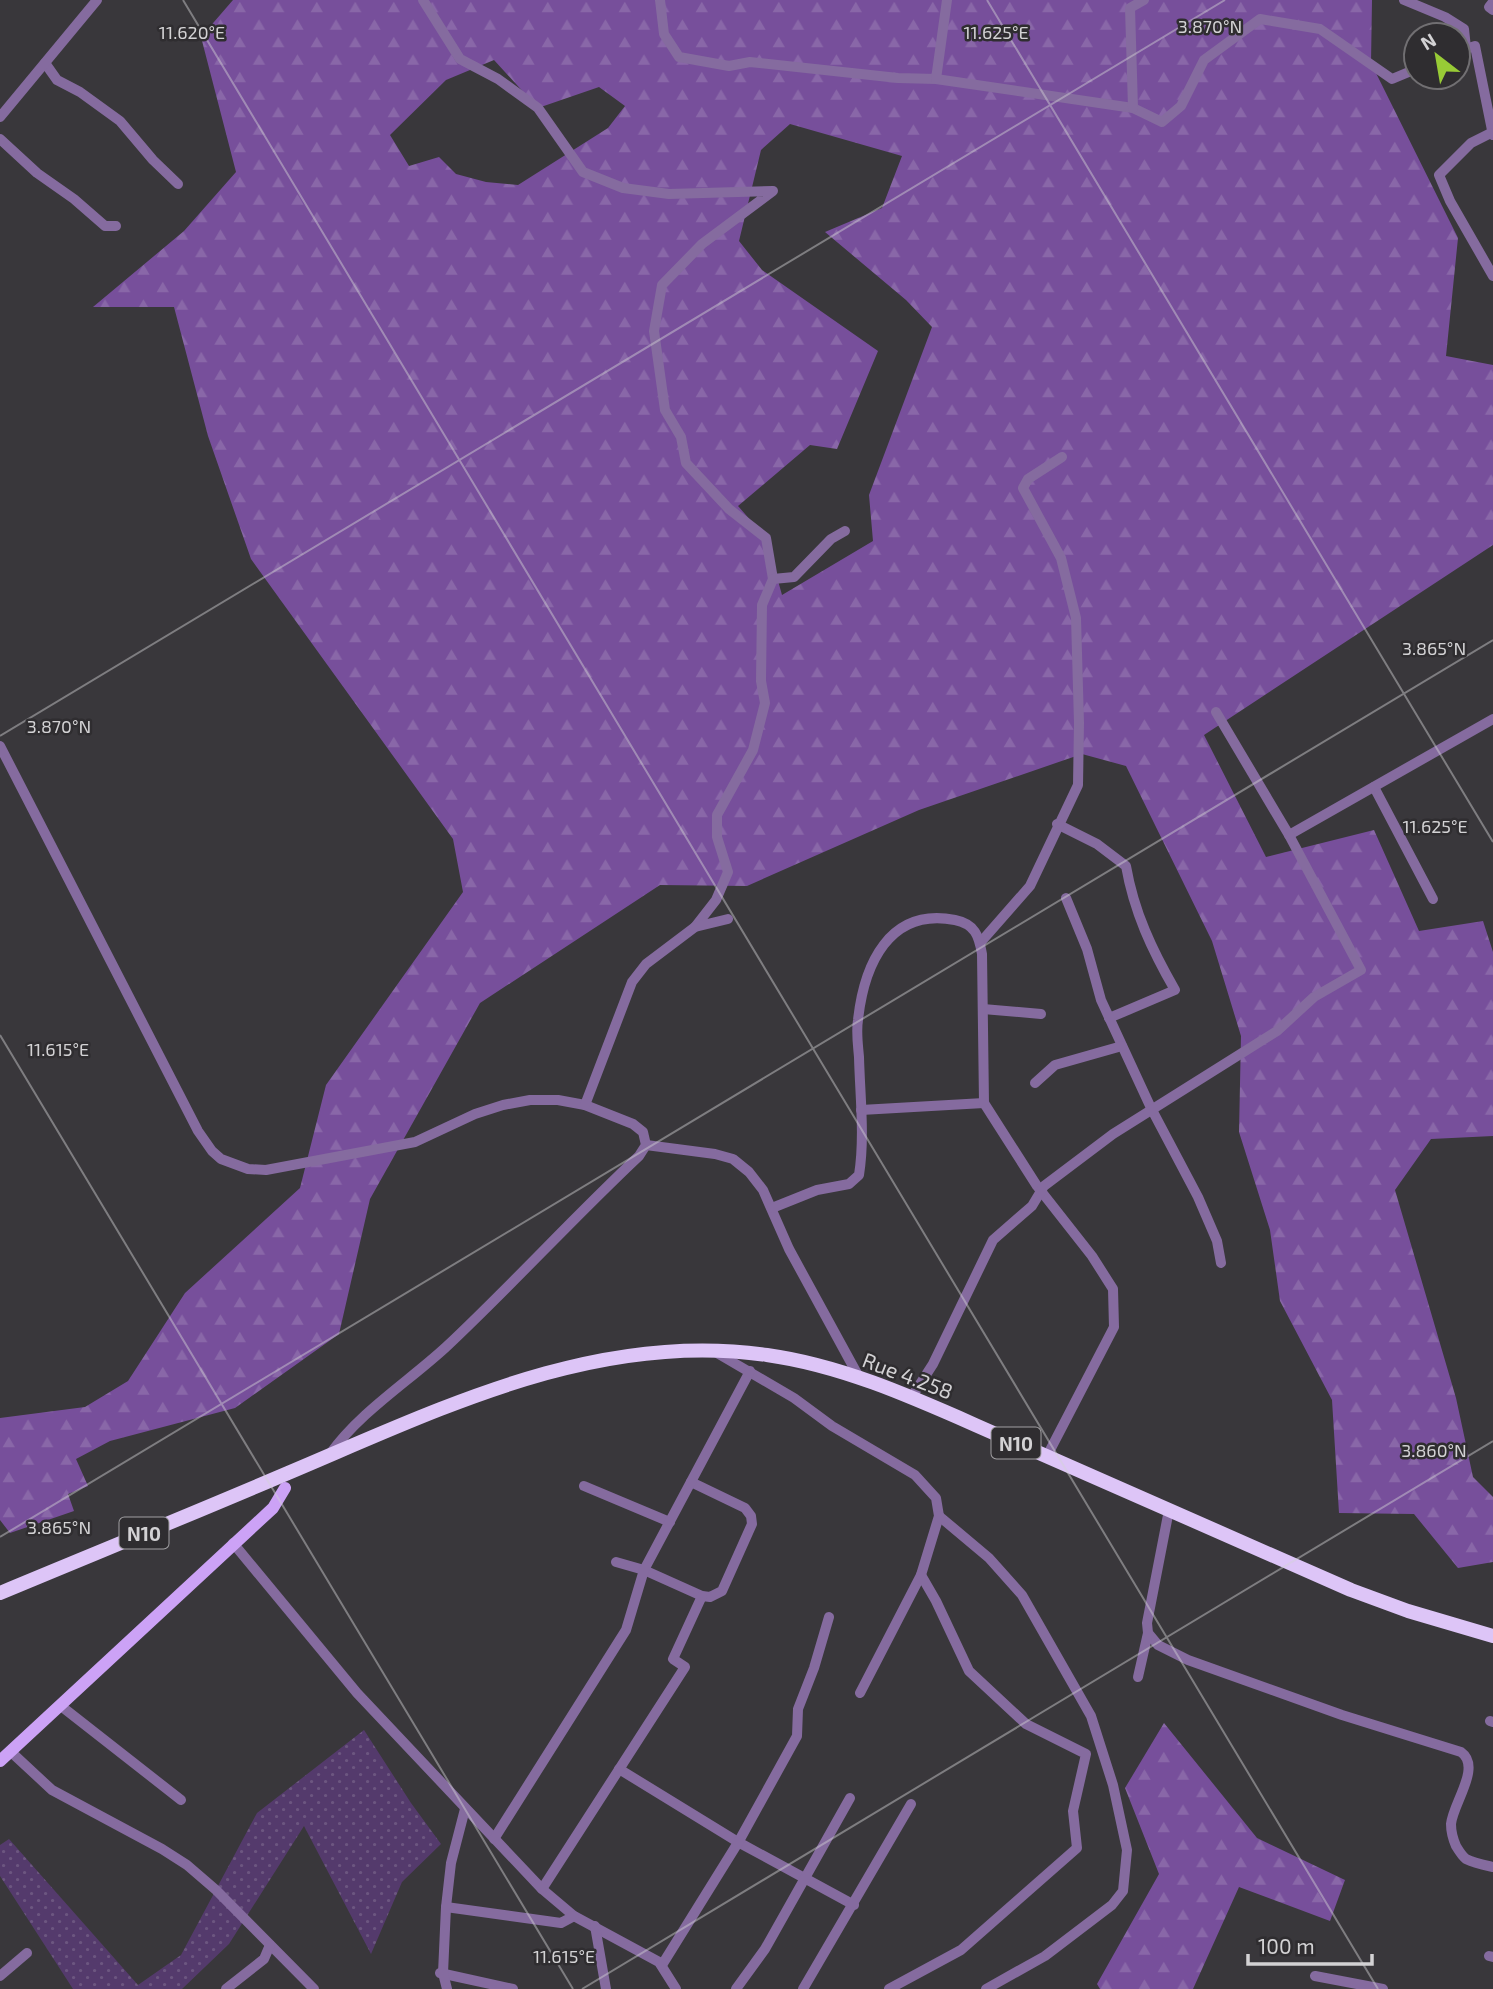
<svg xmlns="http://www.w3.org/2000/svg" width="1493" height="1989" font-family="'Exo 2',sans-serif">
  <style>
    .grass { fill: url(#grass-dots) }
    .forest { fill: url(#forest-firs); fill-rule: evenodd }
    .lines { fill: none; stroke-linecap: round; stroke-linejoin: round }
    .minor { stroke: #856b9f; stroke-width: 10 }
    .major { stroke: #cca2f6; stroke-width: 12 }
    .highway { stroke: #ddc5f7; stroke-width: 14 }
    .ticks { fill: none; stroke: #d3d2d4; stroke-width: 2; stroke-opacity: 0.45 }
    .labels { text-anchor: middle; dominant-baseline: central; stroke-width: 5; stroke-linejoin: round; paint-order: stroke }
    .shield { fill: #2f2d30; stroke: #a2a0a3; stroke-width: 2 }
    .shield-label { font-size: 19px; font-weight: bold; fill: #d3d2d4 }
    .street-label { font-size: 21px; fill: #d3d2d4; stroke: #2f2d30 }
    .ticks-label { font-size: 18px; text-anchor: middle; fill: #d3d2d4; stroke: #2f2d30; stroke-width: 5; stroke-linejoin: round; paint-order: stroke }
  </style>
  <defs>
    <pattern id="grass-dots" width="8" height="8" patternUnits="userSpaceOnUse" patternTransform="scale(1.75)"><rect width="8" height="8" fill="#543a6c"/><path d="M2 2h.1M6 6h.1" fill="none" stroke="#6c5680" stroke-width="1.8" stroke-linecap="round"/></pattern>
    <pattern id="forest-firs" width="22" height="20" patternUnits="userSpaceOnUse" patternTransform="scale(1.75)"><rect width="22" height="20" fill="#774f9b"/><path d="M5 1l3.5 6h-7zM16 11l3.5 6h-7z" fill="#8967a8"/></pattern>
  </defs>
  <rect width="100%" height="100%" fill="#39373b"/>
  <path class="grass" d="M364,1730l47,73 30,41 -39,38 -31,72 -67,-128 -75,118 -47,45h-109l-73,-113v-31l9,-6 129,146 43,-30 76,-142z"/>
  <g class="forest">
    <path d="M233,0h1139l-1,63 87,175 -12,118 47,9v180l-289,190 62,122 108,-27 45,101 64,-10 10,31v184l-62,3 -36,51 61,208 17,79 20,20v65l-35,6 -44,-54 -75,-1 -7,-113 -52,-99 -10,-71 -31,-98 2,-96 -29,-95 -86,-175 -44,-12 -163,56 -172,76 -87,-1 -180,118 -110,196 -31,135 -104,74 -125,33 -34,18 12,27 -20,8 6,17 -64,22 -10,-13v-102l85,-11 43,-26 57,-88 115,-105 26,-103 137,-193 -10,-53 -202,-280 -43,-123 -34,-129h-81l91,-76 52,-59 -35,-135zM494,60l44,48 61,-21 26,19 -17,22 -90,57 -32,-3 -30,-8 -17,-17 -30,9 -19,-31 56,-55zM790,124l112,32 -20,52 -57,24 81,68 26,27 -63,168 4,46 -91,54 -16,-57 -28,-32 72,-61 27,4 41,-98 -116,-81 -23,-29 22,-91z"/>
    <path d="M1164,1723l93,115 88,42 -15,41 -91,-34 -46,102h-93l-3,-5 62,-110 -34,-86z"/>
  </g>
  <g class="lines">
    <g class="minor">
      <path d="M423,0l37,59 38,20 40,29 45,64 40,16 46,6 104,-3 -71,53 -40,41 -8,46 11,79 16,27 5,26 43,46 37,29 7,41 -11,26 -1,76 4,22 -12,47 -36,65v22l11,35 -12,28 -21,27"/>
      <path d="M660,0l4,34 15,23 50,9 21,-4 148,16 38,1 197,29 29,14 19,-16 23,-46 56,-41 60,10 72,50 24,-10"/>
      <path d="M1404,0l41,17 19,12 2,19"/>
      <path d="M1493,2l-4,5 4,3"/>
      <path d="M1458,51l17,-5 18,89"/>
      <path d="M45,63l12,17 23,12 40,29 33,39 25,24"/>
      <path d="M936,79l11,-79"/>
      <path d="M1133,108l-3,-100 14,-8"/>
      <path d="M0,117l97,-117"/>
      <path d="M1491,133l-20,10 -32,32 11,26 43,75"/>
      <path d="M0,139l37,34 37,26 31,27h11"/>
      <path d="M773,579l21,-2 37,-38 14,-8"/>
      <path d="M0,746l198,385 14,20 9,8 27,10 18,1 149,-28 60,-28 28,-9 27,-5h28l27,5 48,19 10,8 3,13 -7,11c-66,62 -127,129 -193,191 -38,35 -86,65 -116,107"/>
      <path d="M1374,787l59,112"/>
      <path d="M1057,824l40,20 29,22c8,46 26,84 49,124l-66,28"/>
      <path d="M1289,835l204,-116"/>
      <path d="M1066,898l21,51 14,51 50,108 47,89 19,44 4,22"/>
      <path d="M980,943l50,-57 48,-101 1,-62 -3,-105 -15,-60 -38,-70 5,-9 34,-22"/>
      <path d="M983,1009l58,5"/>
      <path d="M1035,1083l20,-18 67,-19"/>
      <path d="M585,1105l47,-123 14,-18 49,-37 33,-8"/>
      <path d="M861,1110l123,-7"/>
      <path d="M646,1145l69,9 18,5 16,13 14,18 26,59 71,130"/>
      <path d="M772,1208l45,-18 32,-6 10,-9c6,-38 1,-79 0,-118 -1,-12 -3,-25 -1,-37 6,-55 31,-113 97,-100 20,4 24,16 27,34l2,149 53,83 55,70 21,33 1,38 -67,129"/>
      <path d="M717,1353l77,45 38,28 83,49 21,23 3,18 -18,59 -61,118"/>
      <path d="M911,1398l22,-34 60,-124 39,-34 12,-20 69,-52 164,-103 37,-34 47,-27 -72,-135 -73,-123"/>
      <path d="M584,1486l86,36"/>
      <path d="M1169,1510l-22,113 1,10 10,12 30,15 154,55 119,37c21,15 -8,51 -10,72 0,7 2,15 5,22 3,5 6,10 10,13 8,4 18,6 27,8"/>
      <path d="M939,1516l50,42 33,37 69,121 22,69 14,65 -4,41 -11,14 -67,51 -59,33"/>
      <path d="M233,1543l124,150 185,196 32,27 85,46 17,27"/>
      <path d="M616,1562l28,8 58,26 8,1 12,-6 30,-67 -1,-8 -6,-8 -54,-26"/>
      <path d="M1138,1677l10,-44"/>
      <path d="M61,1706l120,94"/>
      <path d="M1490,1721l3,1"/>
      <path d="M10,1751l42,39 110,59 25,16 29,25 98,99"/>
      <path d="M619,1769l119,73 116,63"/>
      <path d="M494,1839l132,-209 18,-60 106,-199"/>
      <path d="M542,1889l143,-222 -12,-8 29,-63"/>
      <path d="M446,1907l115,16 13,-7"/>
      <path d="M595,1926l11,63"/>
      <path d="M1489,1956l4,1"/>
      <path d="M662,1965l77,-124 58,-105 1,-27 16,-41 15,-51"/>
      <path d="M440,1973l73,16"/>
      <path d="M0,1976l27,-23"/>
      <path d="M1315,1976l68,13"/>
      <path d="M226,1989l38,-30 6,-14"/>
      <path d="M447,1989l-4,-16 3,-66 5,-44 14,-54"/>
      <path d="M736,1989l29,-40 85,-151"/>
      <path d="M803,1989l108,-185"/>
      <path d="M889,1989l72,-39 116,-102 -4,-37 13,-57 -60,-30 -57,-53 -33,-70 -15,-26"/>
    </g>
    <path class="major" d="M0,1761l273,-253 12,-20"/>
    <path class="highway" d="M0,1593c96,-40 192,-79 288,-120 152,-64 309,-143 479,-118 86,12 166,52 245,86 113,49 226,99 339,149l57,21 85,25"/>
  </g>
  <path class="ticks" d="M183,0l1195,1989M987,0l506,842M0,736l1225,-736M0,1035l573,954M0,1537l1493,-897M582,1989l911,-548"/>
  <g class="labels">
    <g class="shield">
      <rect x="991.5" y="1427.5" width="49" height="31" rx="5"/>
      <rect x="119.5" y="1517.5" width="49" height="31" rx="5"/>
    </g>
    <g class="shield-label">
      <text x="1016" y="1443">N10</text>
      <text x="144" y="1533">N10</text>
    </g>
    <g class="street-label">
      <text transform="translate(908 1375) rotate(21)">Rue 4.258</text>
    </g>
  </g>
  <g class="ticks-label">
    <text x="1210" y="33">3.870°N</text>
    <text x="996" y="39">11.625°E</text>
    <text x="192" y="39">11.620°E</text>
    <text x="1434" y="655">3.865°N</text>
    <text x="59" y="733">3.870°N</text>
    <text x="1435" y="833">11.625°E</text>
    <text x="58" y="1056">11.615°E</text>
    <text x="1434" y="1457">3.860°N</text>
    <text x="59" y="1534">3.865°N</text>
    <text x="564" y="1963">11.615°E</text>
  </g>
  <g transform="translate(1437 56) rotate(329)"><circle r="33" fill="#2f2d30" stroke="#716f72" stroke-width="2"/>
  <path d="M0-5L12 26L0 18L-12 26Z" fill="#98cb36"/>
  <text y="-10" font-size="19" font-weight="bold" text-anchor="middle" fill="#d3d2d4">N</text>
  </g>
  <path d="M1248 1954v10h124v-10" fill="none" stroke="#d3d2d4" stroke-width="3.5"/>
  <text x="1258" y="1954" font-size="21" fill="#d3d2d4" stroke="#2f2d30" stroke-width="5" paint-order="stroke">100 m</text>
</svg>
